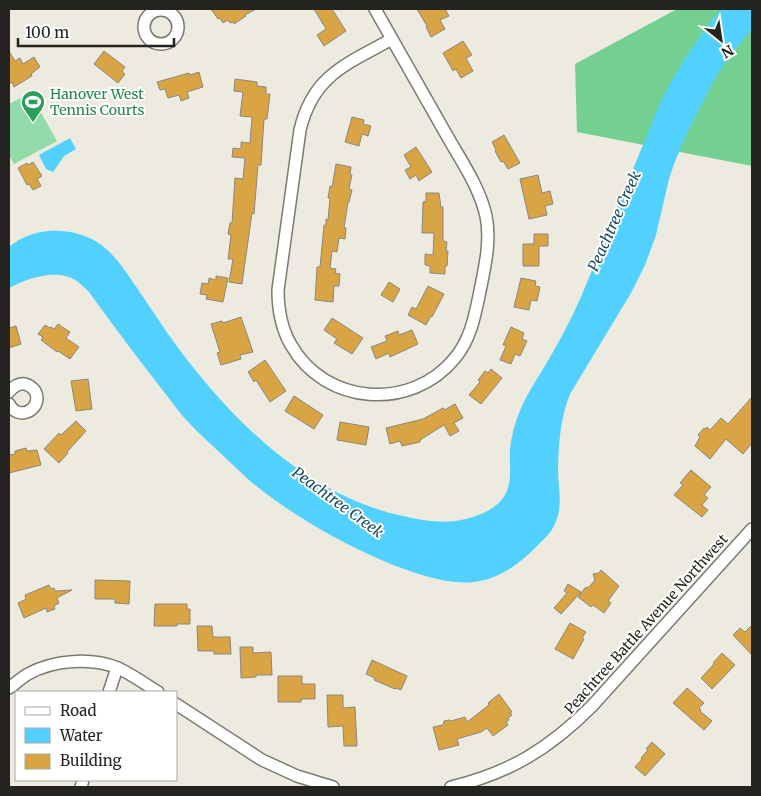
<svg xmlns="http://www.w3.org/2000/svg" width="761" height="796" font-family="Merriweather,serif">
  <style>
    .green { fill: #92daa7 }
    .forest { fill: #74d091 }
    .water { fill: #52d0fe }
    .building { fill: #d8a444; stroke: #8d877f }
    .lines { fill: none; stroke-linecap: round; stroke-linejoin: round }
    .minor-casing { stroke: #7c7a71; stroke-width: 14 }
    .minor { stroke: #fff; stroke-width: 11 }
    .labels { text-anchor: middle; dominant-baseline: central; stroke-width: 4; stroke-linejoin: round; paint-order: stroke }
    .leisure-label { font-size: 14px; fill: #27864d; stroke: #fff; text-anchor: start }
    .street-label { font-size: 14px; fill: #24231f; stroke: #fff }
    .water-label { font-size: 15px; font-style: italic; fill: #154a5d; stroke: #fff }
  </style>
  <rect width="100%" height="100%" fill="#edebe0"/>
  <path class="green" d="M30,93l27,48 -43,23 -5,-9v-51z"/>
  <path class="forest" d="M677,9h75v157l-175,-34 -2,-68z"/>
  <g class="water">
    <path d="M721,9h31v20l-18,22 -18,25 -30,59 -12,29 -5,15 -13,56 -11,30 -14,28 -61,101c-10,26 -11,47 -12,74 0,24 7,41 -7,63 -3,4 -7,8 -10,11 -18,19 -40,37 -67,40 -26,3 -57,-8 -81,-17 -51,-21 -100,-49 -143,-84 -11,-10 -22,-21 -33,-31 -9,-9 -19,-17 -27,-26 -10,-10 -18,-22 -26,-32 -26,-33 -51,-67 -75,-100 -4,-4 -8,-8 -12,-11 -21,-13 -48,-3 -68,7v-41c4,-3 9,-7 14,-9 23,-11 52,-9 74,4 17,11 27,27 38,43 11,16 22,33 33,49 57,80 135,161 235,182 17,4 34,7 52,5 18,-3 40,-9 50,-26 8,-14 4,-30 5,-45 1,-12 4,-24 8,-34 6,-17 16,-32 25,-47 14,-23 27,-47 38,-72 21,-50 41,-102 62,-152 8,-19 15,-40 26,-59 15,-27 32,-53 52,-77z"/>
    <path d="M70,138l6,11 -12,7 -11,16 -7,-3 -7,-14z"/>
  </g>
  <g class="building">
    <path d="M211,9h45l-11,6 1,1 -12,8 -1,-2 -3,1 -2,-3 -5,3 -3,-5 -2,1z"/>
    <path d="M314,9h18l14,22 -22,15 -7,-11 9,-6z"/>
    <path d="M417,9h28l4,7 -9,4 5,9 -14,8 -5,-10 1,-1z"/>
    <path d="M463,41l9,14 -6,3 7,13 -12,7 -5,-9 -3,2 -10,-18z"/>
    <path d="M9,51l6,10 5,-3 3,6 11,-7 6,10 -9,7 1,2 -18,11 -2,-5 -3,2z"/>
    <path d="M104,51l21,16 -3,4 3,3 -7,9 -24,-19z"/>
    <path d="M199,72l4,15 -16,5 2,6 -8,3 -2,-6 -11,3 -3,-9 -5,1 -3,-8 32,-9 1,2z"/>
    <path d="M235,79l22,3v4l9,1v7h4l-3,25h-3l-3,46h-3l-4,49 -2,-1 -10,71 -13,-2 4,-23h-5l3,-24 -3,-1 2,-11h2l3,-45 8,1 2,-21 -13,-1 1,-9 8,1v-7l9,1 2,-26 -12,-1 3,-24 -9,-1z"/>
    <path d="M352,117l12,3 -1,4 8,2 -3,10 -6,-2 -3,12 -14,-4z"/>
    <path d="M504,135l16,28 -12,6 -5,-8 -2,1 -6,-11 1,-1 -4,-8z"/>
    <path d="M416,147l16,25 -13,9 -3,-6 -6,4 -5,-9 6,-3 -7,-12z"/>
    <path d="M33,162l9,14 -5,3 4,7 -8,4 -4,-6 -2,1 -9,-17 9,-5 1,2z"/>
    <path d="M336,164l15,3 -1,7 2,1 -3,14 3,1 -3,12h-1l-4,26h2l-1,11 -6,-1 -2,14 -5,-1 -2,17 6,1 -1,4 5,1 -1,12h-5l-1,16 -18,-2 2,-33h3l4,-42h2v-6l2,1 2,-22h-2l2,-12 2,1z"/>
    <path d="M538,175l4,18 8,-2 3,13 -8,2 2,9 -18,4 -9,-40z"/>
    <path d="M426,193h13l2,14h2v34l4,1 -1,9h2l-1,15h-2v8l-15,-1v-7l-5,-1v-11l8,1 1,-22h-12l1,-31 3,-1z"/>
    <path d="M534,234h14v12h-9v20h-16v-22h11z"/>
    <path d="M216,276l12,2 -5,24 -17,-3 1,-4 -7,-1 2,-11 6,1 1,-6 7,2z"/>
    <path d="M521,278l15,3 -1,5 5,1 -3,14 -6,-1 -2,10 -15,-3z"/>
    <path d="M389,282l11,7 -7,13 -12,-7z"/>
    <path d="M428,286l16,8 -12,23 -1,-1 -5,9 -18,-10 4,-8 4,2z"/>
    <path d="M241,317l12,35 -13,3 1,4 -20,6 -4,-12 3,-1 -9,-28 11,-3 1,2z"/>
    <path d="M332,318l31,20 -11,16 -18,-11 3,-4 -13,-9z"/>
    <path d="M58,324l12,8 -4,6 13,9 -9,12 -12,-8 -1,1 -16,-12 2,-3 -5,-3 7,-9 5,3 1,-1 3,2z"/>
    <path d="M16,326l5,18 -12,4v-20z"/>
    <path d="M511,327l13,6 -2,6 5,2 -7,15 -5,-2 -4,10 -11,-4 6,-14 -3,-1z"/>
    <path d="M412,330l6,14 -28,13 -1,-4 -13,6 -5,-12 16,-6 -2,-5 13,-5 1,4z"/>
    <path d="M265,360l21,31 -16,11 -14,-22 -2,2 -6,-10z"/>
    <path d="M491,369l11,9 -21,26 -12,-9 11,-13 -2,-2 7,-9 3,2z"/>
    <path d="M88,379l4,30 -16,2 -5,-30z"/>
    <path d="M294,396l29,19 -9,14 -29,-18z"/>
    <path d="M752,397v46l-9,11 -17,-15 -16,20 -15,-13 5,-9 -2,-2 6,-7 1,1 2,-2 3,3 11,-12 7,6z"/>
    <path d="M455,404l8,14 -9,5 5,8 -9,5 -6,-11 -24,15v2l-18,4 -2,-5 -10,3 -4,-16 37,-9 20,-11 1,2z"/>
    <path d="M76,421l10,10 -19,21 1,1 -9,10 -15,-14 15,-16 2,2z"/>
    <path d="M340,422l29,5 -3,18 -29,-5z"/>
    <path d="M26,448l1,3 10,-1 4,15 -32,8v-18l6,-1v-3z"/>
    <path d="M691,470l20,17 -7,8 4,3 -6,7 6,5 -6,7 -28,-22 9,-10 -3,-2z"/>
    <path d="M601,570l18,16 -11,15 3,2 -7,10 -11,-8 -2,2 -13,-10 7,-9 4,-1 6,-7 -2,-6 6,-1z"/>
    <path d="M95,580l35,1 -1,23 -14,-1v-4h-20z"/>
    <path d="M568,584l13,8 -20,22 -7,-6 13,-15 -3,-2z"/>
    <path d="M49,585l2,4 3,-1 1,3 17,-1 -15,8 2,5 -5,3 1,3 -8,3 -1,-4 -22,10 -6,-15 8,-4 -1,-4z"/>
    <path d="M155,604h32v5h3v15h-13v2h-23z"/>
    <path d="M570,623l16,9 -4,6 2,1 -11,20 -18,-10z"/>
    <path d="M752,625v30l-19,-20 7,-7 5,4z"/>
    <path d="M197,626h15l1,11h17l1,17h-17v-3h-16z"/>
    <path d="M240,647h13v6l18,-1 1,23h-16v2l-15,1z"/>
    <path d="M722,653l13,12 -23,24 -11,-11 13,-14 -1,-1z"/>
    <path d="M372,660l35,16 -6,14 -5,-2 -1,1 -21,-9 1,-2 -9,-4z"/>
    <path d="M278,676h24v8h13v15h-14v3h-23z"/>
    <path d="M687,688l17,15 -5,5 2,2 -1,1 12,10 -8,9 -31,-27z"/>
    <path d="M499,694l13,18 -2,1 2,2 -4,3 1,2 -3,2 2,3 -15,11 -6,-8 -6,4 -24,7 2,6 -20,5 -6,-23 10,-2 1,-4 5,-1 2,1 14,-4 2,5 22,-17 -1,-2z"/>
    <path d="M327,695h16v13l12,-1 2,39h-13l-1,-20 -15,1z"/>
    <path d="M652,742l13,12 -20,22 -10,-9 7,-8 -1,-1 7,-8 -2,-1z"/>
  </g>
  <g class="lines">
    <g class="minor-casing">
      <g id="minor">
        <path d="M375,9l17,30"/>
        <circle cx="161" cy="27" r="17"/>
        <path d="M392,39c19,34 39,68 58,102 14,24 30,48 36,75 5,25 -1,50 -6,75 -5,24 -9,48 -25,67 -44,54 -130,47 -164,-13 -10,-17 -13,-36 -13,-55l22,-160c13,-55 47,-66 92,-91z"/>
        <path d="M9,392c4,-5 9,-9 16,-8 4,1 7,3 10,7 9,17 -16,32 -26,13"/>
        <path d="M9,688c6,-4 12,-10 19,-14 25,-14 63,-17 90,-6 15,7 27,16 40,24"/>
        <path d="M109,692l8,-24"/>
        <path d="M176,704l86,56 35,16 36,11"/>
        <path d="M81,787l2,-7"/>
        <path d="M451,787c59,-14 99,-39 141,-81l160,-177"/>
      </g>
    </g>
    <use href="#minor" class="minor"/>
  </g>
  <defs>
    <g id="stadium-pin" transform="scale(1.25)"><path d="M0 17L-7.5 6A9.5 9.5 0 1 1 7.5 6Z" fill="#2e9e5b" stroke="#fff"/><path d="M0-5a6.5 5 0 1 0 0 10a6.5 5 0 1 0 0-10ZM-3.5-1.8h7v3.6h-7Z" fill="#fff"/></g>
  </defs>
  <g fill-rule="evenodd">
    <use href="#stadium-pin" x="33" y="102"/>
  </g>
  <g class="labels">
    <g class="leisure-label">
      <text x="50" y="94">Hanover West<tspan x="50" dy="16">Tennis Courts</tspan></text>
    </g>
    <g class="street-label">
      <text transform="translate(646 624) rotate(-48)">Peachtree Battle Avenue Northwest</text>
    </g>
    <g class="water-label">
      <text transform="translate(614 221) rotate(-66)">Peachtree Creek</text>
      <text transform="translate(338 502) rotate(36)">Peachtree Creek</text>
    </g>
  </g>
  <rect width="761" height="796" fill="none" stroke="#24231f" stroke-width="20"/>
  <rect x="15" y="691" width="162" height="90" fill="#ffffff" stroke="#a7a7a5"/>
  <rect x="25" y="707" width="25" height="8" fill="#ffffff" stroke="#a7a7a5"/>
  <text x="60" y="716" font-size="15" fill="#24231f">Road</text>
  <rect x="25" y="728" width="25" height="15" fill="#52d0fe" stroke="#a7a7a5"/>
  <text x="60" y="741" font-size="15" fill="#24231f">Water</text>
  <rect x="25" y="754" width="25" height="15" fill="#d8a444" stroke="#a7a7a5"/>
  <text x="60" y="766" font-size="15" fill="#24231f">Building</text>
  <g transform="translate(721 40) rotate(150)" stroke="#ffffff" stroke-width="4" paint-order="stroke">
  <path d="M0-4L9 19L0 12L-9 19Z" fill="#24231f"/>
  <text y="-8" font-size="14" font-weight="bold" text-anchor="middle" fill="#24231f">N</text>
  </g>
  <path d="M18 38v8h156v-8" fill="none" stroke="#24231f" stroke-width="2.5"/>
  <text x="25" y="38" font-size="15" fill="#24231f" stroke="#ffffff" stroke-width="4" paint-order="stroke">100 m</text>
</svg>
